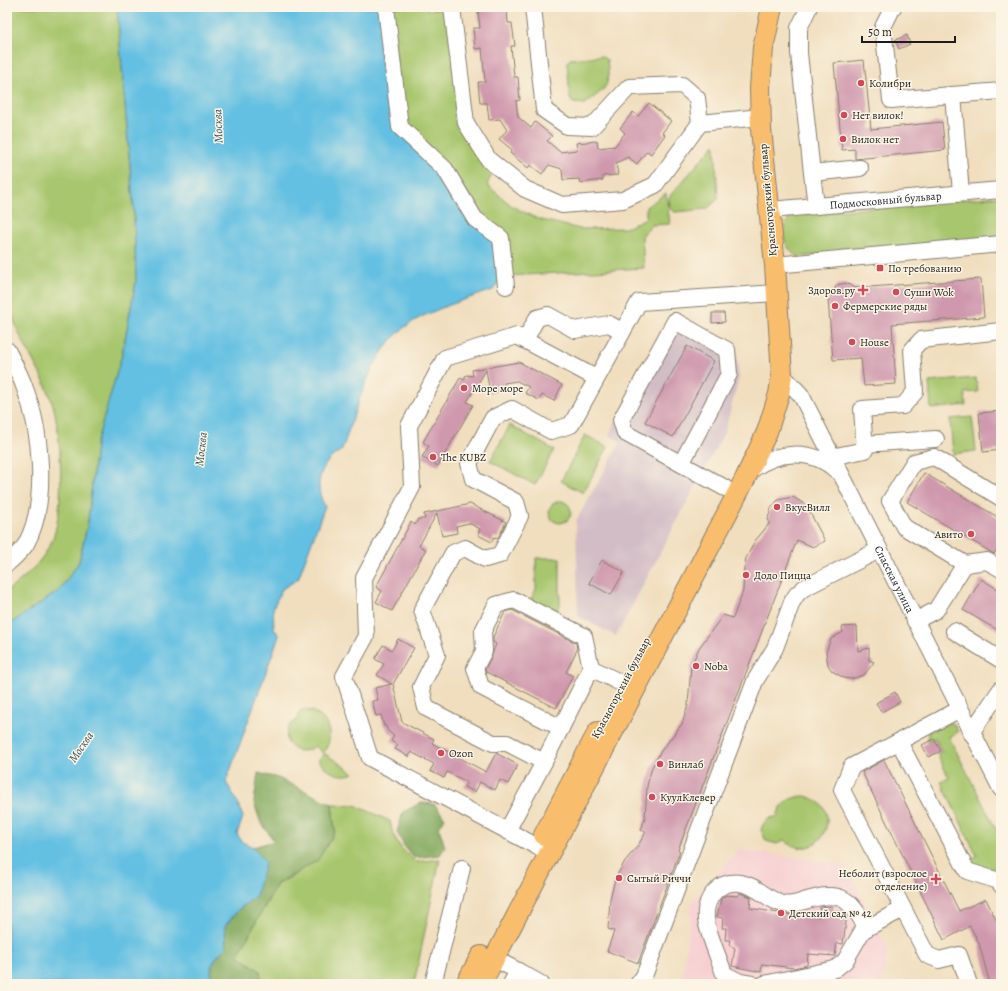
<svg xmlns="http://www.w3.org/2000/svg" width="1008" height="991" font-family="Alegreya,serif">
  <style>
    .built { fill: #f7cfd2 }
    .industrial { fill: #d2bdc6 }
    .green { fill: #a7c66d; stroke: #627144 }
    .forest { fill: #85ab60; stroke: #50643e }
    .water { fill: #64c0e2; stroke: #406e7f }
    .building { fill: #cf98ad }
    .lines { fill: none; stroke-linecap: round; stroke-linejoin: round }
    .minor-casing { stroke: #867d6d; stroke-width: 18 }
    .major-casing { stroke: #867d6d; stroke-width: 22 }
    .minor { stroke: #fff; stroke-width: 16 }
    .major { stroke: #f9be6d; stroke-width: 20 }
    .poi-dot { fill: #d1495b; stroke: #fcf5e5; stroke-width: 1.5 }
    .labels { text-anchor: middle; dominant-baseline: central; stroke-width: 3; stroke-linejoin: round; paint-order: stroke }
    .poi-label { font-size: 11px; fill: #1c1c1c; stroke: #fcf5e5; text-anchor: start }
    .street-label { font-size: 11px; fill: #1c1c1c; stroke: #fcf5e5 }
    .water-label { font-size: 12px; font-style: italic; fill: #355561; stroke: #fcf5e5 }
  </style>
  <rect width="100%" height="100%" fill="#fcf5e5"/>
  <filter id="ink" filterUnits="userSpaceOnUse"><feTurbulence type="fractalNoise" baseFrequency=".025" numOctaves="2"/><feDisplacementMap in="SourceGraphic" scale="8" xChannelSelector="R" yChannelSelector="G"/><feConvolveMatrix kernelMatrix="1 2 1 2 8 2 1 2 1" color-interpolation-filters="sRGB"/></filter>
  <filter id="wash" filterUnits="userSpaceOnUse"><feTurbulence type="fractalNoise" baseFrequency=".012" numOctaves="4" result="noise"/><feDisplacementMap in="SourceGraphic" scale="16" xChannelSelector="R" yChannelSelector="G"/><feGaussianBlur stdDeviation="0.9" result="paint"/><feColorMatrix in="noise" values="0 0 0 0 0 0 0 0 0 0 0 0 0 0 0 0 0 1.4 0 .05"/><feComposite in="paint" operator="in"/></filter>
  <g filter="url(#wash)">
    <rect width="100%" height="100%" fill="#f0debe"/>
    <path class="built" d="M738,850l107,14 43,84 -5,36h-202l11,-81z"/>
    <path class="industrial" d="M675,312l61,34 3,31 -14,54 -109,205 -38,-20 -2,-95 45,-79 -12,-7z"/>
    <g class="green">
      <path d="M7,7h110l17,207 2,67 -14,74 -26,90 -8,77 -9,40 -19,28 -53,36v-35c17,-13 33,-27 43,-46 16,-29 12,-116 1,-146 -8,-24 -23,-45 -33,-68 -4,-9 -7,-19 -11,-29z"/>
      <path d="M390,7h37v3l22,-2 13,116 16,34 14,16 -5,11 25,21 26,13 42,10 46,-1 20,-10v-11l20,-14 4,31 -18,1 -10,11 2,32 -136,8 -30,-60 -75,-91z"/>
      <path d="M601,56l6,4c4,29 -2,28 -22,44l-12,-1 -3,-4 -3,-37 3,-3z"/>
      <path d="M715,144l3,55 -11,10 -32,3 -5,-3 -1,-12z"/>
      <path d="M1001,196v42l-204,19c-14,-11 -19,-28 -5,-42z"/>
      <path d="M976,378l2,14 -13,1 1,12 -35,4 -2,-27z"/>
      <path d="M972,417l4,34 -23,3 -3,-35z"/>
      <path d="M510,425l44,25 -19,35 -45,-24z"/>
      <path d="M585,435l23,12 -25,46 -22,-12z"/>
      <circle cx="560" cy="512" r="11"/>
      <path d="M536,558h24v47l-5,10 -25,-14 6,-12z"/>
      <path d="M301,710c24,-1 37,25 22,43l-8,-7c-9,7 -20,7 -27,-3 -4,-10 0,-18 9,-23z"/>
      <path d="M950,722l5,3 3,7 -9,5 52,102v26l-19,8 -14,-12 9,-5 -36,-74 8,-4 -12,-24 5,-2 -7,-14 -8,4 1,-10z"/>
      <path d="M324,754l3,1 27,18c-14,6 -27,-1 -36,-13z"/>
      <path d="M805,796c45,10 13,73 -21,44l-7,4 -11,-3 -5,-11c2,-8 7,-13 16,-13 3,-14 14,-21 28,-21z"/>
      <path d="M332,804l23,1 35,16c3,19 11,29 26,41l24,-3 -26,125h-152l-2,-13 -22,-16 39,-71 20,-10 38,-42z"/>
    </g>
    <g class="forest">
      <path d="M258,773l20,5 54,26 3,28 -17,28 -41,24 -39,71 22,16 2,13h-48c-8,-16 1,-26 12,-37l-1,-21 14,-17 17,-14 8,-33 -11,-15 21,-6 -14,-20 -6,-19z"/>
      <path d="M421,803l13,1 11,14 -6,10 6,19 -5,8 -26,3 -10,-12 -7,-14 6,-20z"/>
    </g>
    <path class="water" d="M117,7h266l14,123 43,43 56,66 4,40 -7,11c-24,8 -49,16 -72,27 -49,24 -62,85 -79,133 -21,11 -30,35 -17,56l-27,73 -16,10 -9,19 1,20 5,8 -53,146 11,19 6,16 -6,17 5,8 11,5 12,15 -9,34 -17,13 -14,17 1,21c-11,11 -20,21 -12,37h-207v-358l53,-36 19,-28 9,-40 8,-77 26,-90 14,-74 -2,-67z"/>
    <g id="blocks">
      <g class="building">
        <path d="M507,8l1,15h4l3,23h-4l3,31h4l2,23 -4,1 2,16 13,11 4,-6 17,14 -5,5 13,11 17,-2 -1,-7 21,-2 1,7 17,-2 10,-13 -5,-5 13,-16 5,4 11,-13 22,18 -9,12 3,2 -14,19 -4,-3 -10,13 -9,-7 -12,6 2,12 -15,1v4l-23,3 -1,-4 -16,1 -1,-11 -13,-4 -7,9 -12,-9 -2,3 -18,-15 2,-3 -13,-11 8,-9 -7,-11 -11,1 -2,-17h-7l-2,-21h7l-3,-34 -7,1 -2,-21h7l-2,-17z"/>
        <path d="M907,35l3,9 -11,5 -4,-9z"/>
        <path d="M864,60l7,69 71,-7 3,28 -90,9v-10l-13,1 -8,-87z"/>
        <path d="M981,279l3,38 -92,7 4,60 -32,2 -3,-28 -28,2 -5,-60h2l3,-9 4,-6 9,-2 9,5z"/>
        <path d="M712,313h12l1,9 -13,1z"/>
        <path d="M687,346l27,15 -41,76 -28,-15z"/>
        <path d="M519,362l43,23 -8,16 -12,-6 -3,5 -14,-7 4,-6 -12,-6 -13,2 1,7 -15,3 -4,-23 -19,32 6,3 -35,61 -16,-9 7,-11 -6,-4 37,-64 4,2 2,-5 7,1 -1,-6z"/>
        <path d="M1001,411v39l-18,2 -4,-39z"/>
        <path d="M924,473l77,46v24l-7,11 -87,-52z"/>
        <path d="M793,497l13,8 19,36 -12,6 -16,-7 -119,310 2,1 -42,112 -31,-12 7,-20 -6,-2 2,-30 5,-20 10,-18 12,-14 9,-15 -5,-2 4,-12 2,-32 5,-19 9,-16 21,-27 6,-19 3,-39 8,-18 24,-33 10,3 10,-27 1,-22 2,-11 9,-17 14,-17 -1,-6 3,-10 7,-8z"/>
        <path d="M470,504l36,18 -8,16 -4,-1 -2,5 -14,-7 2,-6 -11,-6 -13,3 1,7 -15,3 -5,-23 -18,33 7,3 -34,62 -16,-9 6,-11 -6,-4 35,-65 4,3 3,-6h7l-1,-5z"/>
        <path d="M602,560l22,12 -13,23 -22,-12z"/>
        <path d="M981,579l20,12v41l-38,-22z"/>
        <path d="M512,610l64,33 1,7 -11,22 7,4 -17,32 -70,-36 -1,-3 7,-14 4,-11 -3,-2v-5l12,-25z"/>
        <path d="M857,626l1,25 11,-3v12l5,2 -10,13 -13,4 -7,-1 -12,-7 -4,-6 -2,-13 5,-13 12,-7 -1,-5z"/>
        <path d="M398,639l16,9 -21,36 9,38 32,17 -2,4 54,29 10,-19 22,12 -10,19 -8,-4 -5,10 -15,-8 -5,10 -11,-5 3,-5 -20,-10 -3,6 -14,-7 4,-7 -23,-12 -2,5 -14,-8 3,-4 -7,-4 3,-5 -6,-5 -2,-5h-2l-3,-11 -5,1 -4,-15 6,-1 -3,-12 17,-4 -15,-9 7,-11 -9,-5 8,-14 9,5z"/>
        <path d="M895,692l5,10 -19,10 -5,-9z"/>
        <path d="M934,739l7,12 -13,6 -6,-12z"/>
        <path d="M884,760l75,151 27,-12 15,31v54h-11l-11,-41 -9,-17 -26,14 -82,-168z"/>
        <path d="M740,893l11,4 -1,11 34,6 35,3 1,-10 11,-1 3,5 11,1 2,3 -4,29 -6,-1 -2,13 -27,-2 -1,11 -13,3 -32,-4 -1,8 -29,-6 3,-18 -6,-3 1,-5h-5l1,-12h-4l1,-10 -6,-1 4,-19 6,-3 10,1z"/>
      </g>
    </g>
  </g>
  <g filter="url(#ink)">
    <use href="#blocks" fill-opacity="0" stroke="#867d6d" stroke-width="1"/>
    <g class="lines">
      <g class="minor-casing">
        <g id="minor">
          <path d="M386,7l14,120 45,42 30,50 26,19 5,48"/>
          <path d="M452,7l14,116 23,37 36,29 37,16 61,-5 32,-15 45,-62"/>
          <path d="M533,7l11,103 23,16 25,1 37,-40 53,-2 15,13 3,25 61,-6"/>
          <path d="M809,7l-10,21v25l13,120 48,-5"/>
          <path d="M893,7l-10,20 8,73 110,-9"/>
          <path d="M953,95l8,98"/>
          <path d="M812,173l4,33"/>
          <path id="s1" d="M770,210l231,-20"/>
          <path d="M775,265l226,-21"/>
          <path d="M525,340l12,-22 11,-3 27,15 34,-6 13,7"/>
          <path d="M7,350c6,12 13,24 17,36 17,43 25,116 2,158 -4,7 -13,14 -19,20"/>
          <path id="s2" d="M782,375l19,20 200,394"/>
          <path d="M864,444l72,-5"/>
          <path d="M831,457l34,-7 -3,-41 41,-3 12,-14 -3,-42 9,-10 80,-9"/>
          <path d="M681,464l48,-90 -2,-24 -52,-29 -54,99 4,13 100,55"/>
          <path d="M749,472c26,-21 62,-25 88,-1"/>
          <path d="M965,564l22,-3 14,8"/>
          <path d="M915,621l21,-11 29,-46 -61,-37 -14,-26 24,-39 20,-5 67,41"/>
          <path d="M954,631l47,29"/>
          <path d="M960,709l-109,58 -9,23 85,165 12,5 20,-5 10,29"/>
          <path d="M561,728l-80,-41 -6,-19 9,-17 -1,-20 13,-26 18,-5 70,36 7,32"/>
          <path d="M971,733l30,-44"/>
          <path d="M899,742l68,129 32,10 2,4"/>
          <path d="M544,762l47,-94 32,16"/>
          <path d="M507,831l37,-69 -37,-19h-14l-67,-35 -5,-21 16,-32 -15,-45 31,-57 12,-5 20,11 15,-4 20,-39 -4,-14 -43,-23 -4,-16 24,-45 19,-9 39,22 20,-6 68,-123 137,-9"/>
          <path d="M538,847l-168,-89 -26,-82 22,-40 -2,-58 48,-91 -3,-61 36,-68 72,-22 79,42"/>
          <path d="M495,959l23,12 -7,13"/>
          <path d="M518,971l23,13"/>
          <path d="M433,984l29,-116"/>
          <path d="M638,984l6,-8 111,-295 20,-33 17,-46 5,-8 7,-6 75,-38"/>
          <path d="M752,984l-12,-2 -16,-8c-4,-14 -17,-42 -18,-55 -2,-21 13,-39 34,-36 17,2 27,17 43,21 7,2 14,-1 21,-3 36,-11 44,-5 63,27"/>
          <path d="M764,984l71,-15 10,-8 18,-31 40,-21"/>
        </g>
      </g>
      <g class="major-casing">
        <g id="major">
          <path d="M544,835l54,-103"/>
          <path d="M466,984l15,-28"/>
          <path d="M481,984l264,-505 22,-47 12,-38 3,-19 -7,-110 -14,-136 -1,-41 3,-40 9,-41"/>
        </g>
      </g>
      <use href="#minor" class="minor"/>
      <use href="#major" class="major"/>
    </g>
  </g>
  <g class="poi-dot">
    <circle cx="861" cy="83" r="4"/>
    <circle cx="844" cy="115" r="4"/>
    <circle cx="843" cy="139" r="4"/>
    <rect x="876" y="264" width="8" height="8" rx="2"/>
    <path d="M861 284h4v4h4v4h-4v4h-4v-4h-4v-4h4z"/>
    <circle cx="896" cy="292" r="4"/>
    <circle cx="835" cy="306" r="4"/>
    <circle cx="852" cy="342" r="4"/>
    <circle cx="464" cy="388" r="4"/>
    <circle cx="433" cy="457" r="4"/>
    <circle cx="777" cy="507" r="4"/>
    <circle cx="971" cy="534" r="4"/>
    <circle cx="746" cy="575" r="4"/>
    <circle cx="696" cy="666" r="4"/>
    <circle cx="441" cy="753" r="4"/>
    <circle cx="660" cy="764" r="4"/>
    <circle cx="652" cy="797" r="4"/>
    <circle cx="619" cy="878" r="4"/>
    <path d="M934 873h4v4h4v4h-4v4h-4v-4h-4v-4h4z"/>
    <circle cx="781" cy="913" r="4"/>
  </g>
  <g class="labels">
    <g class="poi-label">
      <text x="869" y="83">Колибри</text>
      <text x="852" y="115">Нет вилок!</text>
      <text x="851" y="139">Вилок нет</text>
      <text x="888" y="268">По требованию</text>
      <text x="855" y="290" text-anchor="end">Здоров.ру</text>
      <text x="904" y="292">Суши Wok</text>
      <text x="843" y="306">Фермерские ряды</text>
      <text x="860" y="342">House</text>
      <text x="472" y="388">Море море</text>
      <text x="441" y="457">The KUBZ</text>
      <text x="785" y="507">ВкусВилл</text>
      <text x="963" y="534" text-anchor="end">Авито</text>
      <text x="754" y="575">Додо Пицца</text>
      <text x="704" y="666">Noba</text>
      <text x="449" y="753">Ozon</text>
      <text x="668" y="764">Винлаб</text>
      <text x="660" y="797">КуулКлевер</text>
      <text x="927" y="873" text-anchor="end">Неболит (взрослое<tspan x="927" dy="13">отделение)</tspan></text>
      <text x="627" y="878">Сытый Риччи</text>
      <text x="789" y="913">Детский сад № 42</text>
    </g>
    <g class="street-label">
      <text transform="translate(768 200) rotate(-95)">Красногорский бульвар</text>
      <text stroke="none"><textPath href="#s1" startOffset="116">Подмосковный бульвар</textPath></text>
      <text stroke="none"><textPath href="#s2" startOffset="234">Спасская улица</textPath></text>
      <text transform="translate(621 688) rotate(-62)">Красногорский бульвар</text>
    </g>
    <g class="water-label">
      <text transform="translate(218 126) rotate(-92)">Москва</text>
      <text transform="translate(201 449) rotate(-83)">Москва</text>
      <text transform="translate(81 747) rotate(-56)">Москва</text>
    </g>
  </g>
  <rect width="1008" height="991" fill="none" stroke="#fcf5e5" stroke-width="24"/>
  <path d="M862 36v6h93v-6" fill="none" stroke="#1c1c1c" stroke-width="2"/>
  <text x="868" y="36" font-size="12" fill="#1c1c1c" stroke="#fcf5e5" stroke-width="3" paint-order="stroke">50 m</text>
</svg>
